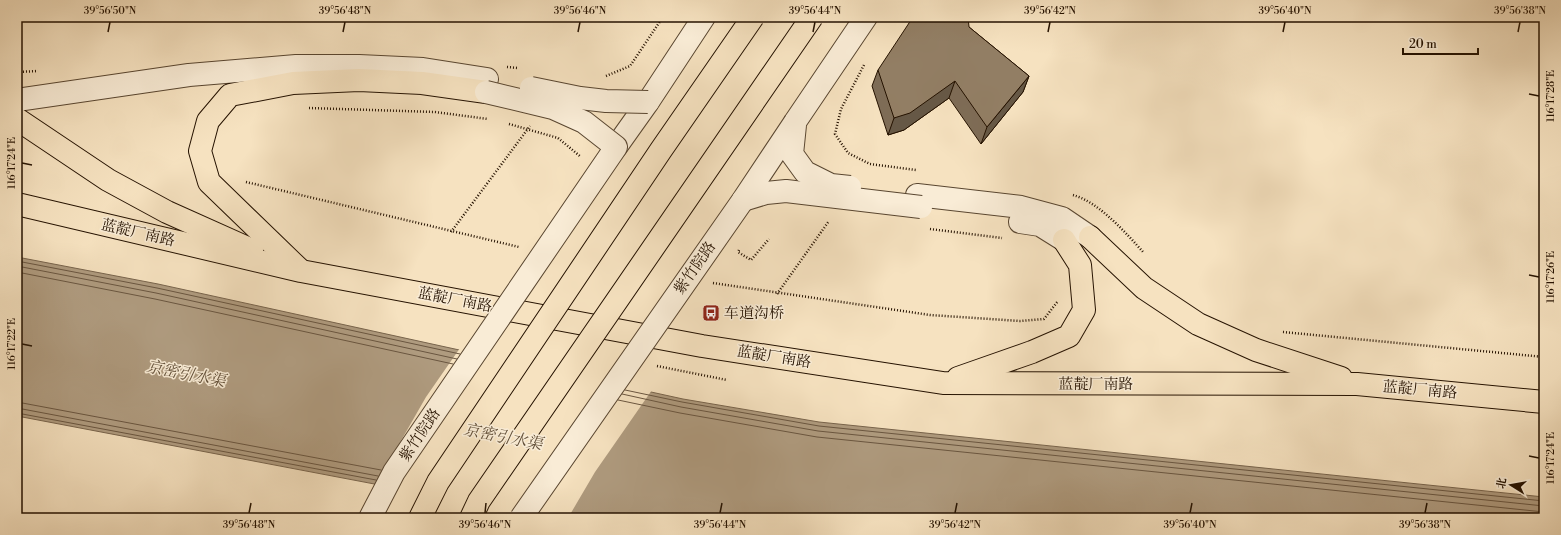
<svg xmlns="http://www.w3.org/2000/svg" width="1561" height="535" font-family="'Libre Bodoni','Noto Serif SC',serif">
  <style>
    .water { fill: #af9b7f; stroke: #78644c }
    .pier { fill: #f6e2c0 }
    .lines { fill: none; stroke-linecap: round; stroke-linejoin: round }
    .shore { stroke: #6a5640; stroke-width: 1 }
    .minor-casing { stroke: #594630; stroke-width: 24 }
    .highway-casing { stroke: #251200; stroke-width: 24 }
    .path { stroke: #251200; stroke-width: 2.5; stroke-dasharray: 1 2; stroke-linecap: butt }
    .minor { stroke: #f9ecd6; stroke-width: 22 }
    .highway { stroke: #f6e2c0; stroke-width: 22 }
    .minor-bridge-casing { stroke: #594630; stroke-width: 24; stroke-linecap: butt }
    .highway-bridge-casing { stroke: #251200; stroke-width: 24; stroke-linecap: butt }
    .path-bridge { stroke: #251200; stroke-width: 2.5; stroke-dasharray: 1 2; stroke-linecap: butt }
    .minor-bridge { stroke: #f9ecd6; stroke-width: 22 }
    .highway-bridge { stroke: #f6e2c0; stroke-width: 22 }
    .wall { fill: #7e6c56; stroke: #251200 }
    .shaded-wall { fill: #665846; stroke: #251200 }
    .building { fill: #927e64; stroke: #251200 }
    .ticks { fill: none; stroke: #251200; stroke-width: 1.5 }
    .labels { text-anchor: middle; dominant-baseline: central; stroke-width: 3; stroke-linejoin: round; paint-order: stroke }
    .street-label { font-size: 15px; fill: #251200; stroke: #f9ecd6 }
    .poi-label { font-size: 15px; fill: #251200; stroke: #f9ecd6; text-anchor: start }
    .water-label { font-size: 16px; font-style: italic; fill: #635039; stroke: #f9ecd6 }
    .neatline { fill: none; stroke: #251200; stroke-width: 1.5 }
    .ticks-label { font-size: 10px; text-anchor: middle; fill: #251200 }
  </style>
  <rect width="100%" height="100%" fill="#f6e2c0"/>
  <filter id="stains"><feTurbulence type="fractalNoise" baseFrequency=".005" numOctaves="4"/><feColorMatrix values="0 0 0 0 .2 0 0 0 0 .09 0 0 0 0 .02 0 0 0 .5 -.17"/></filter>
  <radialGradient id="worn" r=".72"><stop offset=".6" stop-color="#630" stop-opacity="0"/><stop offset="1" stop-color="#630" stop-opacity=".3"/></radialGradient>
  <path class="water" d="M17,257l141,27 525,115 136,23 725,75v21h-991l-536,-102z"/>
  <path class="pier" d="M460,348l192,42 -57,82 -27,46h-26l-167,-32 51,-89z"/>
  <g class="lines">
    <g class="shore">
      <path d="M17,261l140,27 303,66"/>
      <path d="M17,266l139,27 301,66"/>
      <path d="M17,272l138,27 298,65"/>
      <path d="M625,390l57,12 137,24 725,75"/>
      <path d="M622,394l59,13 137,24 726,75"/>
      <path d="M618,400l62,13 137,24 727,75"/>
      <path d="M17,402l364,68"/>
      <path d="M17,408l361,68"/>
      <path d="M17,413l359,67"/>
    </g>
    <g class="minor-casing">
      <g id="minor">
        <path d="M17,100l172,-25 107,-9h63l64,3 64,10"/>
        <path d="M795,122l71,-105"/>
        <path d="M616,147l32,-45 56,-85"/>
        <path d="M917,195l104,12 41,11 28,19"/>
        <path d="M1020,222l20,3 24,15"/>
      </g>
    </g>
    <g class="highway-casing">
      <g id="highway">
        <path d="M17,119l91,61 59,32 85,38"/>
        <path d="M17,204l284,67 401,75 241,37 414,1 187,18"/>
        <path d="M1090,237l54,51 54,36 58,26 85,28"/>
        <path d="M300,270l-91,-88 -9,-31 8,-30 22,-26 63,-12 66,-3 63,3 64,9"/>
        <path d="M958,378l74,-26 37,-16 15,-26 -4,-45 -16,-25"/>
      </g>
    </g>
    <g class="path">
      <path d="M864,65l-23,44 -6,25 13,19 22,11 46,6"/>
      <path d="M507,67l11,1"/>
      <path d="M17,72l21,-1"/>
      <path d="M606,76l24,-10 33,-49"/>
      <path d="M309,108l126,4"/>
      <path d="M246,182l273,65"/>
      <path d="M1073,195c26,7 53,38 71,58"/>
      <path d="M930,229l72,9"/>
      <path d="M451,232l79,-106"/>
      <path d="M739,250l-1,2 13,8 18,-21"/>
      <path d="M713,283l217,32 90,6 24,-2 14,-18"/>
      <path d="M777,294l52,-73"/>
      <path d="M1283,332l261,25"/>
      <path d="M657,366l70,14"/>
    </g>
    <use href="#minor" class="minor"/>
    <use href="#highway" class="highway"/>
    <g class="minor-bridge-casing">
      <g id="minor-bridge">
        <path d="M531,88l49,10 26,3 42,1"/>
        <path d="M795,125l-3,29 13,18 26,13 19,2"/>
        <path d="M743,200l23,-7 20,-2 135,16"/>
        <path d="M370,518l24,-46 222,-325 -32,-25 -31,-14 -67,-16"/>
        <path d="M521,518l222,-318 52,-78"/>
      </g>
    </g>
    <g class="highway-bridge-casing">
      <g id="highway-bridge">
        <path d="M420,518l18,-36 223,-332 92,-133"/>
        <path d="M471,518l8,-17 333,-484"/>
      </g>
    </g>
    <g class="path-bridge">
      <path d="M435,112l53,7"/>
      <path d="M509,124l49,14 23,19"/>
    </g>
    <use href="#minor-bridge" class="minor-bridge"/>
    <use href="#highway-bridge" class="highway-bridge"/>
  </g>
  <path class="wall" d="M969,27l60,49 -6,16 -42,52 -32,-46 -45,32 -16,5 -16,-49 6,-16z"/>
  <g class="shaded-wall">
    <path d="M1029,76l-6,16 -42,52 6,-17z"/>
    <path d="M955,81l-6,17 -45,32 -16,5 6,-17z"/>
  </g>
  <path class="building" d="M913,17h55l1,10 60,49 -42,51 -32,-46 -45,32 -16,5 -16,-48z"/>
  <path class="ticks" d="M108,32l2,-10M343,32l2,-10M578,32l2,-10M813,32l2,-10M1048,32l2,-10M1283,32l2,-10M1518,32l2,-10M1529,94l10,2M22,163l10,2M1529,275l10,2M22,344l10,2M1529,456l10,2M249,513l2,-10M485,513l1,-10M720,513l2,-10M955,513l2,-10M1190,513l2,-10M1425,513l2,-10"/>
  <defs>
    <g id="bus-square" transform="scale(0.9)"><rect x="-9" y="-9" width="18" height="18" rx="4" fill="#8f2418" stroke="#f9ecd6"/><path d="M-5-6H5V4H4V6H2V4H-2V6H-4V4H-5ZM-3.5-4V0h7V-4ZM-3.5 1.2v1.5H-2V1.2ZM2 1.2v1.5H3.5V1.2Z" fill="#fff"/></g>
  </defs>
  <g fill-rule="evenodd">
    <use href="#bus-square" x="711" y="313"/>
  </g>
  <g class="labels">
    <g class="street-label">
      <text transform="translate(138 233) rotate(13)">蓝靛厂南路</text>
      <text transform="translate(695 268) rotate(-55)">紫竹院路</text>
      <text transform="translate(455 300) rotate(11)">蓝靛厂南路</text>
      <text transform="translate(774 357) rotate(9)">蓝靛厂南路</text>
      <text x="1096" y="384">蓝靛厂南路</text>
      <text transform="translate(1420 390) rotate(5)">蓝靛厂南路</text>
      <text transform="translate(420 435) rotate(-56)">紫竹院路</text>
    </g>
    <g class="poi-label">
      <text x="724" y="313">车道沟桥</text>
    </g>
    <g class="water-label">
      <text transform="translate(186 374) rotate(11)">京密引水渠</text>
      <text transform="translate(503 437) rotate(11)">京密引水渠</text>
    </g>
  </g>
  <rect width="1561" height="535" fill="none" stroke="#f6e2c0" stroke-width="44"/>
  <g transform="translate(1511 485) rotate(281)" stroke="#f9ecd6" stroke-width="3" paint-order="stroke">
  <path d="M0-3L7 15L0 10L-7 15Z" fill="#251200"/>
  <text y="-6" font-size="11" font-weight="bold" text-anchor="middle" fill="#251200">北</text>
  </g>
  <path d="M1403 48v6h75v-6" fill="none" stroke="#251200" stroke-width="2"/>
  <text x="1409" y="48" font-size="12" fill="#251200" stroke="#f9ecd6" stroke-width="3" paint-order="stroke">20 m</text>
  <rect x="22" y="22" width="1517" height="491" class="neatline"/>
  <g class="ticks-label">
    <text x="110" y="14">39°56'50"N</text>
    <text x="345" y="14">39°56'48"N</text>
    <text x="580" y="14">39°56'46"N</text>
    <text x="815" y="14">39°56'44"N</text>
    <text x="1050" y="14">39°56'42"N</text>
    <text x="1285" y="14">39°56'40"N</text>
    <text x="1520" y="14">39°56'38"N</text>
    <text transform="translate(1550 96) rotate(-90)" y="4">116°17'28"E</text>
    <text transform="translate(11 163) rotate(-90)" y="4">116°17'24"E</text>
    <text transform="translate(1550 277) rotate(-90)" y="4">116°17'26"E</text>
    <text transform="translate(11 344) rotate(-90)" y="4">116°17'22"E</text>
    <text transform="translate(1550 458) rotate(-90)" y="4">116°17'24"E</text>
    <text x="249" y="528">39°56'48"N</text>
    <text x="485" y="528">39°56'46"N</text>
    <text x="720" y="528">39°56'44"N</text>
    <text x="955" y="528">39°56'42"N</text>
    <text x="1190" y="528">39°56'40"N</text>
    <text x="1425" y="528">39°56'38"N</text>
  </g>
  <rect width="100%" height="100%" filter="url(#stains)"/>
  <rect width="100%" height="100%" fill="url(#worn)"/>
</svg>
